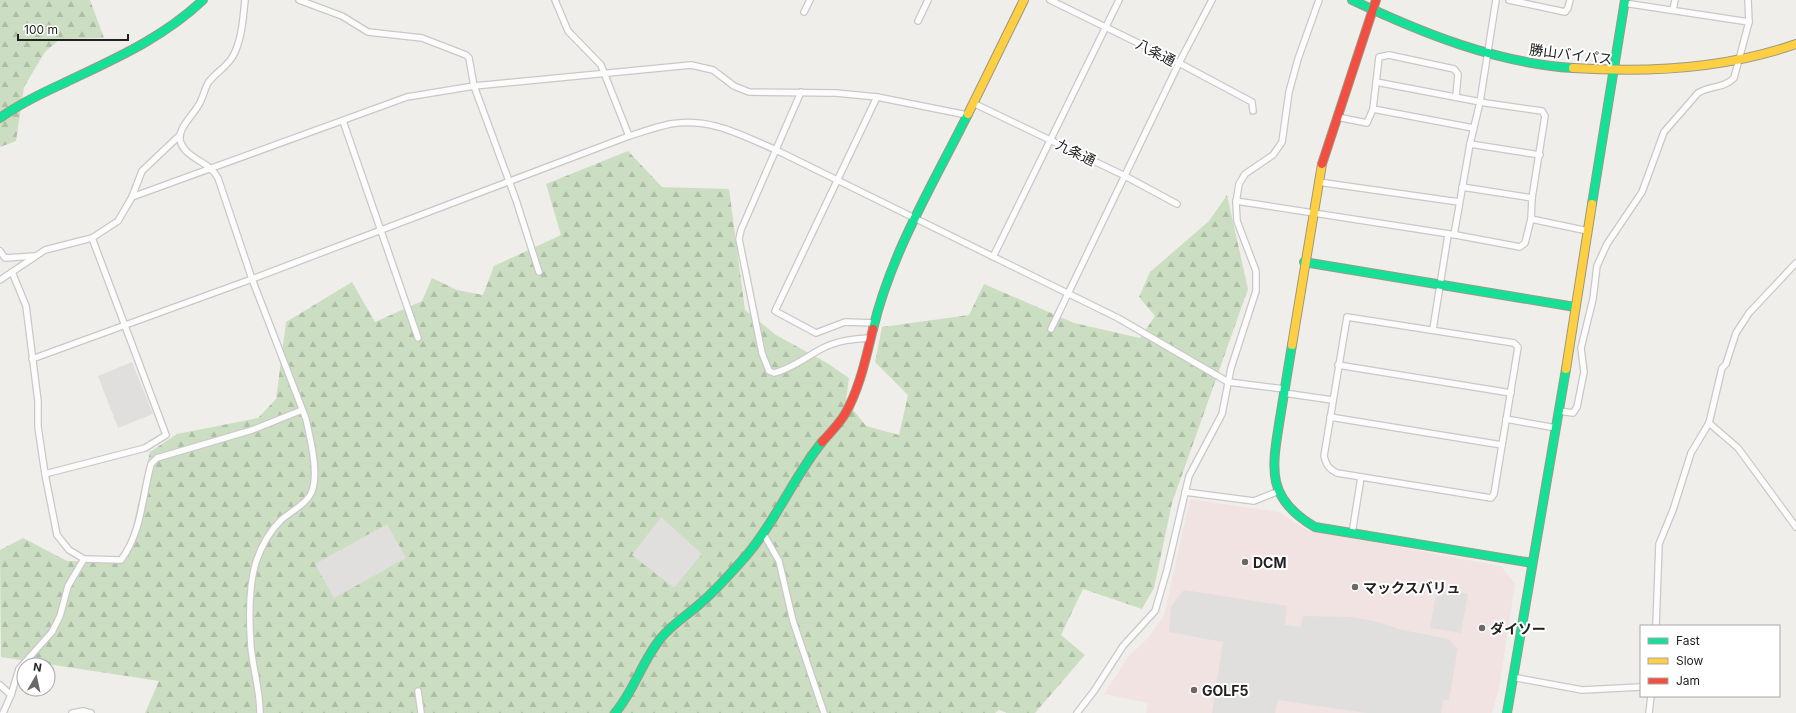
<svg xmlns="http://www.w3.org/2000/svg" width="1796" height="713" font-family="Inter,'Noto Sans JP',sans-serif">
  <style>
    .commercial { fill: #f1e3e1 }
    .forest { fill: url(#forest-firs) }
    .parking { fill: #e0dfde }
    .lines { fill: none; stroke-linecap: round; stroke-linejoin: round }
    .street-casing { stroke: #c9c8c7; stroke-width: 8 }
    .fast-casing { stroke: #999a82; stroke-width: 10 }
    .slow-casing { stroke: #999a82; stroke-width: 10 }
    .jam-casing { stroke: #999a82; stroke-width: 10 }
    .street { stroke: #fdfcfc; stroke-width: 5.5 }
    .fast { stroke: #16e098; stroke-width: 8 }
    .slow { stroke: #ffcf43; stroke-width: 8 }
    .jam { stroke: #f24e42; stroke-width: 8 }
    .poi-dot { fill: #6a6968; stroke: #fff; stroke-width: 1.5 }
    .labels { text-anchor: middle; dominant-baseline: central; stroke-width: 4; stroke-linejoin: round; paint-order: stroke }
    .street-label { font-size: 14px; fill: #222; stroke: #fff }
    .poi-label { font-size: 14px; font-weight: bold; fill: #222; stroke: #fff; text-anchor: start }
  </style>
  <defs>
    <pattern id="forest-firs" width="22" height="20" patternUnits="userSpaceOnUse"><rect width="22" height="20" fill="#cbdec1"/><path d="M5 1l3.5 6h-7zM16 11l3.5 6h-7z" fill="#aebea6"/></pattern>
  </defs>
  <rect width="100%" height="100%" fill="#f0eeeb"/>
  <path class="commercial" d="M1190,499l89,13 28,18 194,36 14,18 -16,105 -7,24h-346l2,-10 -44,-9 24,-37 20,-19 16,-22z"/>
  <g class="forest">
    <path d="M0,0h90l14,38 -44,1 -15,13 -21,35 -8,54 -16,6z"/>
    <path d="M628,151l34,36 67,2 16,121 31,25 51,28 22,15 -3,23 20,25 33,9 9,-40 -33,-33 7,-35 87,-12 15,-31 90,39 66,15 15,-22 -16,-19 11,-25 59,-51 18,-26 21,94 -76,214 -18,85 -12,21 -59,-20 -22,46 24,20 -50,58h-27l-9,-3 -4,3h-850l14,-32 -158,-24 -1,-107 23,-12 44,23 58,1 25,-110 27,-18 81,-16 18,-19 10,-77 66,-40 23,40 47,-21 10,-23 25,12 26,5 11,-29 67,-31 -15,-51z"/>
  </g>
  <g class="parking">
    <path d="M132,362l21,52 -35,14 -20,-52z"/>
    <path d="M661,517l41,37 -28,34 -42,-33z"/>
    <path d="M387,524l19,34 -72,40 -19,-34z"/>
    <path d="M1437,589l31,5 -7,39 -31,-5z"/>
    <path d="M1184,590l103,16 -2,19 16,2 2,-11 49,1 26,5 24,8 47,9 5,7 4,2 -9,52h-6l-2,13h-75l-88,-13 -3,13h-63l11,-71 -54,-10 2,-26z"/>
  </g>
  <g class="lines">
    <g class="street-casing">
      <g id="street">
        <path d="M245,0c-2,18 -3,40 -12,56 -6,11 -18,17 -25,27 -4,7 -5,16 -10,23 -5,9 -23,25 -17,37 6,16 28,18 37,35l34,101 54,140c4,19 13,53 6,72 -4,12 -22,21 -31,29 -11,11 -20,27 -25,42 -8,26 -7,58 -5,85 2,22 9,43 9,66"/>
        <path d="M299,0l43,16 26,16 54,6 44,17 3,3 5,28 42,114 23,72"/>
        <path d="M1050,0l129,63 73,39 1,9"/>
        <path d="M1509,0l56,12 3,-4 2,-8"/>
        <path d="M1624,3l125,19"/>
        <path d="M1673,10l2,-10"/>
        <path d="M804,12l6,-12"/>
        <path d="M918,21l10,-21"/>
        <path d="M801,92l-60,138 -2,9 23,114 7,18 5,2c18,-4 33,-17 49,-25 16,-8 31,-9 48,-10"/>
        <path d="M973,103l152,73 52,28"/>
        <path d="M1373,109l100,19"/>
        <path d="M1337,117l30,6 6,-14 6,-52 10,-2 65,14 4,5 -2,23"/>
        <path d="M343,121l75,217"/>
        <path d="M629,136c13,-4 27,-9 41,-12 40,-7 71,11 106,26l342,168 110,64 56,7"/>
        <path d="M1470,144l70,11"/>
        <path d="M1318,182l141,20"/>
        <path d="M1462,187l70,11"/>
        <path d="M132,197l275,-100 67,-11 217,-21 22,5 21,16 15,6 87,1 41,4 90,18"/>
        <path d="M1236,201l220,34 64,12 5,-4 6,-24 1,-21 13,-82 -3,-5 -56,-8 -110,-21"/>
        <path d="M1531,219l57,12"/>
        <path d="M1454,235l16,-91 10,-42 16,-102"/>
        <path d="M0,251l5,7 30,-2"/>
        <path d="M993,257l126,-257"/>
        <path d="M0,280l45,-30 47,-12 26,-17 14,-24 10,-26 38,-36"/>
        <path d="M1347,317l167,26 4,4 -24,147 -3,4 -154,-25c-8,-4 -11,-8 -13,-17z"/>
        <path d="M875,323l-30,-1 -29,11 -41,-22 102,-214"/>
        <path d="M1051,329l128,-266 33,-63"/>
        <path d="M1433,329l15,-94"/>
        <path d="M32,359l220,-80 377,-143 -28,-71 -33,-34 -13,-31"/>
        <path d="M1338,365l173,28"/>
        <path d="M1284,393l48,7"/>
        <path d="M1559,411l14,2 4,-6 7,-35 -3,-24 12,-49 4,-33 10,-22 35,-52 22,-60 34,-39c13,-8 25,-4 36,-15l15,-56 -1,-22"/>
        <path d="M1330,417l172,28"/>
        <path d="M1506,419l50,9"/>
        <path d="M1709,423l29,25 58,79"/>
        <path d="M45,474l100,-26 21,-13 -74,-197"/>
        <path d="M1185,492l69,9 25,-10"/>
        <path d="M763,533l16,28 14,60 31,92"/>
        <path d="M1352,534l9,-57"/>
        <path d="M84,559l37,1c21,-28 21,-63 30,-96l6,-6 95,-28 50,-20"/>
        <path d="M1656,626l3,-82 14,-34 18,-57 18,-30 13,-55 4,-4 10,-31 13,-20 47,-50"/>
        <path d="M1512,677l70,13 59,-3"/>
        <path d="M0,685l11,10"/>
        <path d="M418,691l3,22"/>
        <path d="M3,713l8,-18 8,-26 33,-37 8,-16 8,-30 16,-27 -15,-9 -12,-15 -12,-61 -7,-47v-26l-12,-95 -14,-34"/>
        <path d="M72,713l11,-2 8,2"/>
        <path d="M1077,713l17,-22 29,-45 32,-35 12,-41 22,-94 33,-62 9,-46 25,-77v-20l-19,-50 -1,-18 3,-19 6,-10 28,-19 9,-13 7,-50 9,-33 21,-59"/>
        <path d="M1649,713l2,-17"/>
      </g>
    </g>
    <g class="fast-casing">
      <g id="fast">
        <path d="M1352,0c70,33 144,63 221,68"/>
        <path d="M0,118c19,-14 40,-24 62,-34 50,-24 100,-45 141,-84"/>
        <path d="M1592,204l33,-204"/>
        <path d="M1304,262l271,45"/>
        <path d="M873,329c18,-76 60,-145 95,-215"/>
        <path d="M1292,345c-4,24 -8,49 -12,73 -8,50 -15,80 35,109l217,36"/>
        <path d="M615,713c19,-22 27,-52 46,-75 11,-14 28,-24 41,-36 16,-14 30,-30 44,-46 30,-35 47,-78 76,-114"/>
        <path d="M1507,713l59,-344"/>
      </g>
    </g>
    <g class="slow-casing">
      <g id="slow">
        <path d="M1573,68c75,5 152,1 223,-24"/>
        <path d="M968,114l56,-114"/>
        <path d="M1292,345l30,-181"/>
        <path d="M1566,369l26,-165"/>
      </g>
    </g>
    <g class="jam-casing">
      <g id="jam">
        <path d="M1322,164l54,-164"/>
        <path d="M822,442c8,-9 17,-18 23,-28 15,-26 21,-57 28,-85"/>
      </g>
    </g>
    <use href="#street" class="street"/>
    <use href="#fast" class="fast"/>
    <use href="#slow" class="slow"/>
    <use href="#jam" class="jam"/>
  </g>
  <g class="poi-dot">
    <circle cx="1245" cy="562" r="4"/>
    <circle cx="1355" cy="587" r="4"/>
    <circle cx="1482" cy="628" r="4"/>
    <circle cx="1194" cy="690" r="4"/>
  </g>
  <g class="labels">
    <g class="street-label">
      <text transform="translate(1156 52) rotate(27)">八条通</text>
      <text transform="translate(1571 54) rotate(7)">勝山バイパス</text>
      <text transform="translate(1076 152) rotate(26)">九条通</text>
    </g>
    <g class="poi-label">
      <text x="1253" y="562">DCM</text>
      <text x="1363" y="587">マックスバリュ</text>
      <text x="1490" y="628">ダイソー</text>
      <text x="1202" y="690">GOLF5</text>
    </g>
  </g>
  <rect x="1640" y="625" width="140" height="72" fill="#ffffff" stroke="#a7a7a7"/>
  <rect x="1648" y="638" width="20" height="6" fill="#16e098" stroke="#a7a7a7"/>
  <text x="1676" y="645" font-size="12" fill="#222222">Fast</text>
  <rect x="1648" y="658" width="20" height="6" fill="#ffcf43" stroke="#a7a7a7"/>
  <text x="1676" y="665" font-size="12" fill="#222222">Slow</text>
  <rect x="1648" y="678" width="20" height="6" fill="#f24e42" stroke="#a7a7a7"/>
  <text x="1676" y="685" font-size="12" fill="#222222">Jam</text>
  <g transform="translate(36 677) rotate(9)"><circle r="19" fill="#ffffff" stroke="#a7a7a7"/>
  <path d="M0-3L7 15L0 10L-7 15Z" fill="#6a6968"/>
  <text y="-6" font-size="11" font-weight="bold" text-anchor="middle" fill="#222222">N</text>
  </g>
  <path d="M18 34v6h110v-6" fill="none" stroke="#222222" stroke-width="2"/>
  <text x="24" y="34" font-size="12" fill="#222222" stroke="#ffffff" stroke-width="3" paint-order="stroke">100 m</text>
</svg>
